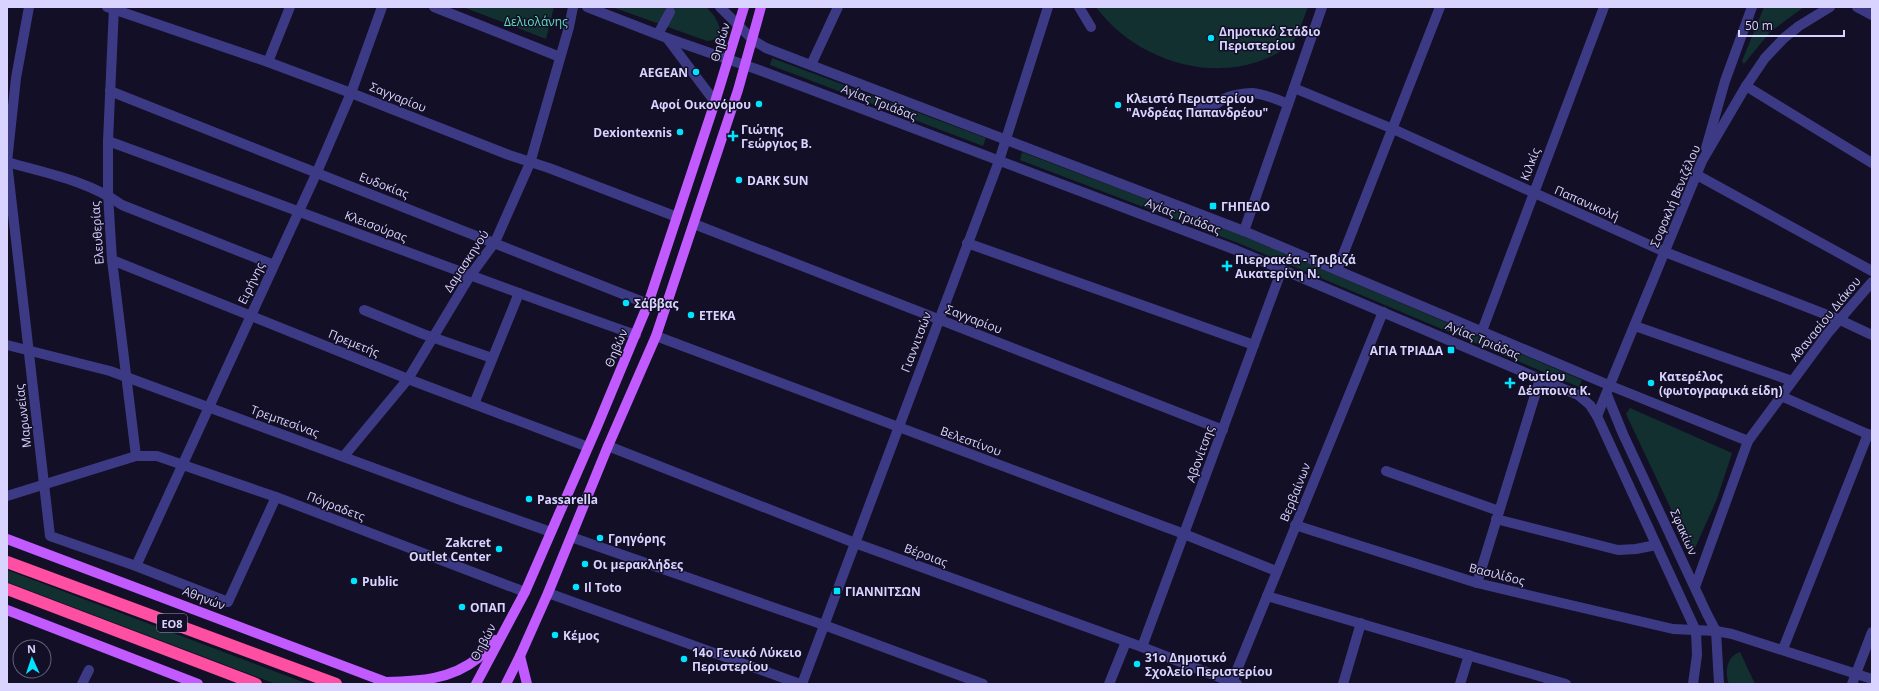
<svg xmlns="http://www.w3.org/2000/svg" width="1879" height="691" font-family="'Open Sans',sans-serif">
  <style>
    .green { fill: #12302f }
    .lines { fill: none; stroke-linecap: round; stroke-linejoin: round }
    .minor { stroke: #3d3a85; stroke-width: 10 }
    .major { stroke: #c25bff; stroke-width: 10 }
    .highway { stroke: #ff4fa3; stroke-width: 12 }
    .poi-dot { fill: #00e5ff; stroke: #130f26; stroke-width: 1.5 }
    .labels { text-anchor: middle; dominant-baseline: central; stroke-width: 3; stroke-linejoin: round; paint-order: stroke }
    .shield { fill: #130f26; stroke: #9e99be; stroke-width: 1 }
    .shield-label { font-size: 11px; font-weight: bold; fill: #d9d4ff }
    .park-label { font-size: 12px; fill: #5fe0c0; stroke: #130f26 }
    .poi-label { font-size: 12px; font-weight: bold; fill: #d9d4ff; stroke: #130f26; text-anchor: start }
    .street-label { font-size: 12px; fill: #d9d4ff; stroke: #130f26 }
  </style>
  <rect width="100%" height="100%" fill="#130f26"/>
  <g class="green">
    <path d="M463,7h91l-8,32z"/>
    <path d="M612,7h94c10,9 25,32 1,34z"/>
    <path d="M1096,7h212c-4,9 -10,30 -16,36 -10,9 -23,15 -35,19 -57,19 -126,-7 -161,-55z"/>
    <path d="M1764,7h40l-34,25 -26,32 -2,-3z"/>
    <path d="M772,58l214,80 -3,8 -213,-81z"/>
    <path d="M1022,152l219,83 341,145 -3,7 -341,-144 -218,-83z"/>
    <path d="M1630,408l102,45 -15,46 -22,49 -6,-1 -63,-133z"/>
    <path d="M7,570l301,114h-32l-269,-102z"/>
    <path d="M1740,652l15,32h-26c-5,-12 -2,-28 11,-32z"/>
  </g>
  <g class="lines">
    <g class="minor">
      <path d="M29,7l-13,71 -9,84 43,374 86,30 92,36 48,-105"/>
      <path d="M107,7l161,55 83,31 158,62 40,13 128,49"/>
      <path d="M114,7l-6,134v53l4,66 24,196"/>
      <path d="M434,7l126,50"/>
      <path d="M587,7l80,31 92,32 477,180 342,145 12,10 7,11 99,215 1,24 -4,29"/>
      <path d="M720,7l33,33 13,8 478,183 367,155 137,55"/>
      <path d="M1079,7l12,20"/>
      <path d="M1857,7l15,8"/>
      <path d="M658,34l12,-22"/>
      <path d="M667,38l48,64"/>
      <path d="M268,62l22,-55"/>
      <path d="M811,65l27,-58"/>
      <path d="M1746,86l126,77"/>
      <path d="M1294,88l99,41 272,123 175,68 32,15"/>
      <path d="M110,91l538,213"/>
      <path d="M1198,106c15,6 13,1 24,-6 8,-5 22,-7 30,-7 13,1 24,6 36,11"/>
      <path d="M108,141c176,64 351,132 528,194"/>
      <path d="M1706,148l19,-67 27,-74"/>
      <path d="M7,162c39,11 82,19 115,43l152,60"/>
      <path d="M1697,175l175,96"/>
      <path d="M694,224l529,206"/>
      <path d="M1244,231l78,-224"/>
      <path d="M967,243l287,102"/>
      <path d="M112,260l296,119 180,68"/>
      <path d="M1337,270l103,-263"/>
      <path d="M364,310l59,24 69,24"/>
      <path d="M1635,326l157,55"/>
      <path d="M1482,331l122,-324"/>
      <path d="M656,336l528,198 92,37"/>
      <path d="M7,345l103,26 356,131 85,30"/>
      <path d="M1607,395l16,39 84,180 9,17 3,53"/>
      <path d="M1781,396l91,40"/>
      <path d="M474,404l45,-111"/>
      <path d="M1597,416l105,-255 44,-75 19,-28 19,-20 15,-12 31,-19"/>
      <path d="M608,446l247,97 287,104 95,37"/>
      <path d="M344,456l64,-77 62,-103 25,-34 35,-79 39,-136 4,-20"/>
      <path d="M1386,471l113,40"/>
      <path d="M7,496l129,-40h21l119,41 249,95"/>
      <path d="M1496,519l122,31 18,-1 20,-4"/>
      <path d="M1295,525l182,58 196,46 43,2 16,3 140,45"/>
      <path d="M571,537l253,88 159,59"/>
      <path d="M136,566l181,-394 34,-79 31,-86"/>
      <path d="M1477,583l63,-204"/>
      <path d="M1695,587l53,-146 80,-108 44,-51"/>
      <path d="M548,593l252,91"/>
      <path d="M1267,596l299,88"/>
      <path d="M1142,647l140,-378"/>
      <path d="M1783,649l85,-215"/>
      <path d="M1232,682l151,-370"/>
      <path d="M82,684l7,-14"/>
      <path d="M802,684l197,-523 49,-154"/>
      <path d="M1109,684l17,-42"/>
      <path d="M1343,684l18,-61"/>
      <path d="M1460,684l9,-29"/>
      <path d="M1852,684l20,-52"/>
    </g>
    <g class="major">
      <path d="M7,539l384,145"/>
      <path d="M7,610l191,74"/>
      <path d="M520,656l7,28"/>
      <path d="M386,682c33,-1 65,-2 92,-24 6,-5 11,-12 17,-18"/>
      <path d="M476,684l49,-92 71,-163 52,-125 67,-202 29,-95"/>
      <path d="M506,684l14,-28 28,-63 60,-147 48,-110 82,-246 23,-83"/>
    </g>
    <g class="highway">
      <path d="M7,562l329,122"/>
      <path d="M7,589l249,95"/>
    </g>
  </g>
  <g class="poi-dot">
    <circle cx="1211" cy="38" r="4"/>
    <circle cx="696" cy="72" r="4"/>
    <circle cx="759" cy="104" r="4"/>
    <circle cx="1118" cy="105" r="4"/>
    <circle cx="680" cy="132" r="4"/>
    <path d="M731 130h4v4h4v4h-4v4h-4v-4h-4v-4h4z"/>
    <circle cx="739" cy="180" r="4"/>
    <rect x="1209" y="202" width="8" height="8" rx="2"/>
    <path d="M1225 260h4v4h4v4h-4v4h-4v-4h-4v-4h4z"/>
    <circle cx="626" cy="303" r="4"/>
    <circle cx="691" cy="315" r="4"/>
    <rect x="1447" y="346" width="8" height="8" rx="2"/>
    <path d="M1508 377h4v4h4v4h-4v4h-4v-4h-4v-4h4z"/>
    <circle cx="1651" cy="383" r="4"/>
    <circle cx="529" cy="499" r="4"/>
    <circle cx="600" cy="538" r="4"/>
    <circle cx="499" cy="549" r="4"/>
    <circle cx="585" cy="564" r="4"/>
    <circle cx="354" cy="581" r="4"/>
    <circle cx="576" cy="587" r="4"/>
    <rect x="833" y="587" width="8" height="8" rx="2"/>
    <circle cx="462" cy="607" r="4"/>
    <circle cx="555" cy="635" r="4"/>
    <circle cx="684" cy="659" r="4"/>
    <circle cx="1137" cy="664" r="4"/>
  </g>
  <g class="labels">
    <rect class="shield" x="157" y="614" width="30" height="18" rx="3"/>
    <g class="shield-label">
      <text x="172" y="623">ΕΟ8</text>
    </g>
    <g class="park-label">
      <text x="536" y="21">Δελιολάνης</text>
    </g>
    <g class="poi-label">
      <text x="1219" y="31">Δημοτικό Στάδιο<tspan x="1219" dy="14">Περιστερίου</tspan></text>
      <text x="688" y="72" text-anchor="end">AEGEAN</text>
      <text x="1126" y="98">Κλειστό Περιστερίου<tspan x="1126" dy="14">"Ανδρέας Παπανδρέου"</tspan></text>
      <text x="751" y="104" text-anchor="end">Αφοί Οικονόμου</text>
      <text x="741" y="129">Γιώτης<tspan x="741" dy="14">Γεώργιος Β.</tspan></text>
      <text x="672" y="132" text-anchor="end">Dexiontexnis</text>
      <text x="747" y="180">DARK SUN</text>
      <text x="1221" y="206">ΓΗΠΕΔΟ</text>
      <text x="1235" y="259">Πιερρακέα - Τριβιζά<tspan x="1235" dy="14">Αικατερίνη Ν.</tspan></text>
      <text x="634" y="303">Σάββας</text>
      <text x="699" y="315">ΕΤΕΚΑ</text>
      <text x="1443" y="350" text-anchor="end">ΑΓΙΑ ΤΡΙΑΔΑ</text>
      <text x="1518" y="376">Φωτίου<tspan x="1518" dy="14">Δέσποινα Κ.</tspan></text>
      <text x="1659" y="376">Κατερέλος<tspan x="1659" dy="14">(φωτογραφικά είδη)</tspan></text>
      <text x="537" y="499">Passarella</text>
      <text x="608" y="538">Γρηγόρης</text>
      <text x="491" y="542" text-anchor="end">Zakcret<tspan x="491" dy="14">Outlet Center</tspan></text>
      <text x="593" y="564">Οι μερακλήδες</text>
      <text x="362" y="581">Public</text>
      <text x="584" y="587">Il Toto</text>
      <text x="845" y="591">ΓΙΑΝΝΙΤΣΩΝ</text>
      <text x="470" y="607">ΟΠΑΠ</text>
      <text x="563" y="635">Κέμος</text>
      <text x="692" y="652">14ο Γενικό Λύκειο<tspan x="692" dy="14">Περιστερίου</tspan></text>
      <text x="1145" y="657">31ο Δημοτικό<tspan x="1145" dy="14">Σχολείο Περιστερίου</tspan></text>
    </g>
    <g class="street-label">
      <text transform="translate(720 42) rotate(-73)">Θηβών</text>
      <text transform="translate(398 97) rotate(22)">Σαγγαρίου</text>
      <text transform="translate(879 102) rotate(21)">Αγίας Τριάδας</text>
      <text transform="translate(1530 164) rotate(-69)">Κιλκίς</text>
      <text transform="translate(384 185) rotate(21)">Ευδοκίας</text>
      <text transform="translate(1675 196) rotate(-67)">Σοφοκλή Βενιζέλου</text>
      <text transform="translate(1587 203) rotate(24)">Παπανικολή</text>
      <text transform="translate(1183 216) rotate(21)">Αγίας Τριάδας</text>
      <text transform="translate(376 226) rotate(21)">Κλεισούρας</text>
      <text transform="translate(97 233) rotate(-94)">Ελευθερίας</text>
      <text transform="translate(466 261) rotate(-57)">Δαμασκηνού</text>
      <text transform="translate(251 283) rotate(-64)">Ειρήνης</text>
      <text transform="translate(974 319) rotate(21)">Σαγγαρίου</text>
      <text transform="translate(1825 319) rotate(-51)">Αθανασίου Διάκου</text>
      <text transform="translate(1483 340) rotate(23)">Αγίας Τριάδας</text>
      <text transform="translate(916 342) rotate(-69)">Γιαννιτσών</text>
      <text transform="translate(354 343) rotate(22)">Πρεμετής</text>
      <text transform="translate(616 348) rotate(-67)">Θηβών</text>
      <text transform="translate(23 416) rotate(-97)">Μαρωνείας</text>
      <text transform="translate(285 421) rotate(20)">Τρεμπεσίνας</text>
      <text transform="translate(971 441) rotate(20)">Βελεστίνου</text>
      <text transform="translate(1200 454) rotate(-70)">Αβονίτσης</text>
      <text transform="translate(1295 492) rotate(-68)">Βερβαίνων</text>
      <text transform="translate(336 506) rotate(21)">Πόγραδετς</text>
      <text transform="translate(1684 532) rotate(66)">Σφακίων</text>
      <text transform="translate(926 555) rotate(20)">Βέροιας</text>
      <text transform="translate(1497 574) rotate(14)">Βασιλίδος</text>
      <text transform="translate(204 598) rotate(21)">Αθηνών</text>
      <text transform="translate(483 642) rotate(-62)">Θηβών</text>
    </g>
  </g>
  <rect width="1879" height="691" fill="none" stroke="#d9d4ff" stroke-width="16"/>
  <g transform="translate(32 659) rotate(357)"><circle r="19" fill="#130f26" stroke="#625e7d"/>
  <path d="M0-3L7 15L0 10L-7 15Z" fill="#00e5ff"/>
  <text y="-6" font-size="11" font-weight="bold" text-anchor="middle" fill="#d9d4ff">N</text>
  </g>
  <path d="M1739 30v6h105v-6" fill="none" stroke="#d9d4ff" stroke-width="2"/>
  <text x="1745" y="30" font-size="12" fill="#d9d4ff" stroke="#130f26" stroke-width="3" paint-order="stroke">50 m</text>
</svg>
